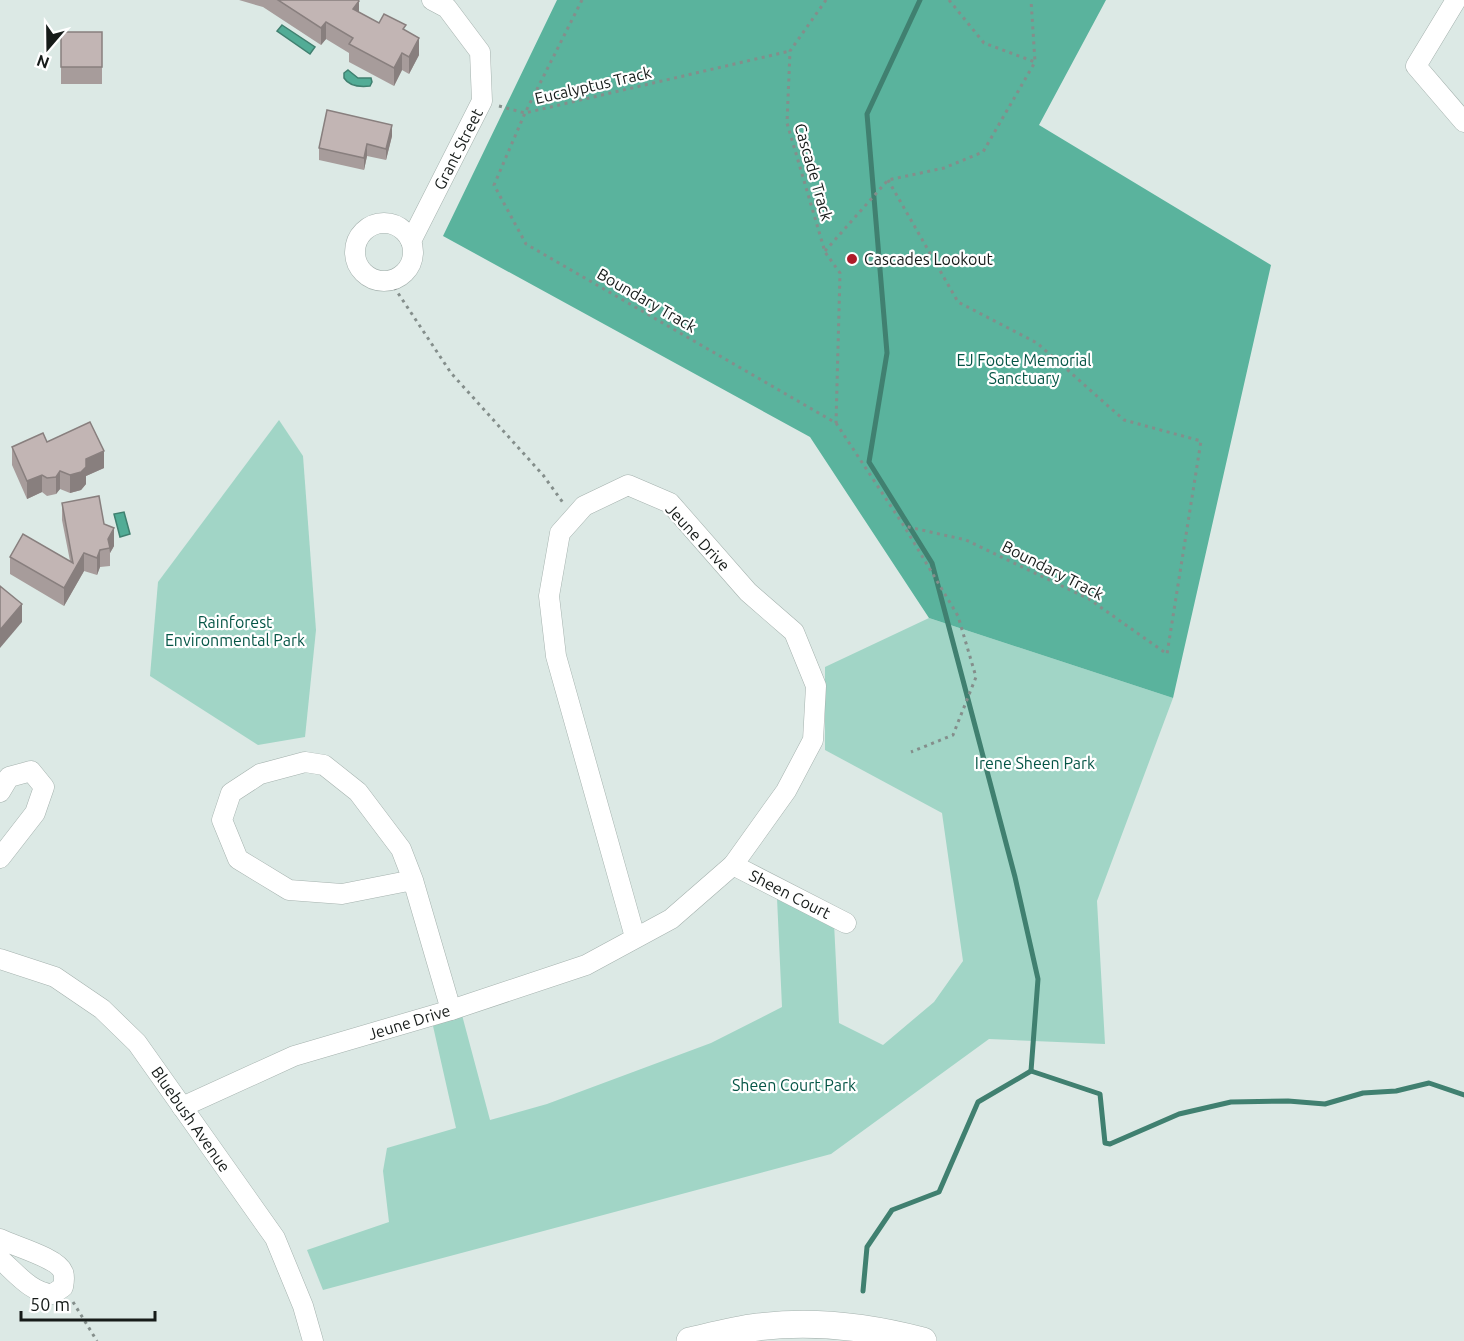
<svg xmlns="http://www.w3.org/2000/svg" width="1464" height="1341" font-family="Ubuntu,sans-serif">
  <style>
    .green { fill: #a1d5c6 }
    .forest { fill: #5ab39d }
    .water { fill: #52ac96; stroke: #408070; stroke-width: 1.5 }
    .lines { fill: none; stroke-linecap: round; stroke-linejoin: round }
    .stream { stroke: #408070; stroke-width: 5 }
    .street-casing { stroke: #a5b2ae; stroke-width: 21 }
    .secondary-casing { stroke: #a5b2ae; stroke-width: 28 }
    .path { stroke: #848e8b; stroke-width: 3; stroke-dasharray: 3 4.5; stroke-linecap: butt }
    .street { stroke: #fff; stroke-width: 20 }
    .secondary { stroke: #fff; stroke-width: 27 }
    .wall { fill: #a79c9b }
    .shaded-wall { fill: #887f7e }
    .building { fill: #c2b5b4; stroke: #887f7e; stroke-width: 1.5 }
    .poi-dot { fill: #ae1b29; stroke: #fff; stroke-width: 2 }
    .labels { text-anchor: middle; dominant-baseline: central; stroke-width: 4.5; stroke-linejoin: round; paint-order: stroke }
    .street-label { font-size: 16px; fill: #161b19; stroke: #fff }
    .poi-label { font-size: 16px; fill: #161b19; stroke: #fff; text-anchor: start }
    .park-label { font-size: 16px; fill: #055546; stroke: #fff }
  </style>
  <rect width="100%" height="100%" fill="#dce9e5"/>
  <g class="green">
    <path d="M279,420l24,36 13,174 -11,107 -47,8 -108,-69 8,-94z"/>
    <path d="M929,618l244,80 -76,203 8,143 -116,-5 -158,115 -508,136 -16,-40 82,-28 -6,-51 4,-23 69,-20 -23,-102 29,-11 28,105 57,-16 164,-61 71,-36 -5,-109 57,25 5,100 44,22 51,-43 29,-41 -21,-148 -117,-63v-83z"/>
  </g>
  <path class="forest" d="M557,0h549l-67,125 232,140 -98,433 -244,-80 -119,-181 -367,-201z"/>
  <g class="water">
    <path d="M282,25l33,22 -5,7 -33,-23z"/>
    <path d="M348,70l10,8h13l1,4 -2,4c-9,1 -21,0 -26,-8v-5z"/>
    <path d="M124,512l6,22 -10,3 -6,-23z"/>
  </g>
  <g class="lines">
    <g class="stream">
      <path d="M920,0l-53,114 20,239 -18,109 63,101 83,314 23,102 -7,92"/>
      <path d="M863,1291l4,-44 25,-37 47,-18 39,-90 53,-31 69,23 5,49 5,1 69,-30 52,-12 57,-1 37,3 38,-11 33,-2 33,-8 35,12"/>
    </g>
    <g class="street-casing">
      <g id="street">
        <path d="M1456,0l-40,66 48,56"/>
        <circle cx="384" cy="252" r="29"/>
        <path d="M411,241l71,-140 -2,-49 -33,-44 -15,-8"/>
        <path d="M0,792l9,-15 22,-6 13,16 -9,26 -35,45"/>
        <path d="M733,865l113,58"/>
        <path d="M413,880l-71,14 -53,-4 -51,-31 -16,-39 9,-27 29,-19 45,-12 19,3 34,27 43,57 12,31 38,130"/>
        <path d="M0,959l55,18 47,32 35,34 138,195 28,68 10,35"/>
        <path d="M182,1107l112,-51 157,-46 135,-45 85,-46 62,-54 53,-74 27,-51 3,-54 -22,-54 -46,-40 -78,-89 -42,-18 -44,21 -24,27 -11,63 7,60 79,281"/>
        <path d="M0,1239c14,7 58,19 63,33 2,5 1,10 0,15l-10,7c-21,0 -38,-22 -53,-35"/>
      </g>
    </g>
    <g class="secondary-casing">
      <path id="secondary" d="M690,1341c22,-5 45,-11 68,-14 54,-7 112,0 165,14"/>
    </g>
    <g class="path">
      <path d="M582,0l-57,113 -31,72 32,59 310,179 68,103 54,90 18,61 -23,58 -42,17"/>
      <path d="M826,0l-36,51 -3,72 38,129 15,21 -4,150"/>
      <path d="M949,0l35,43 51,19 -4,-62"/>
      <path d="M499,106l26,7 265,-62"/>
      <path d="M888,180l70,122 79,41 87,77 77,21 -34,213 -78,-55 -123,-59 -62,-14"/>
      <path d="M825,251l63,-71 56,-12 39,-16 52,-90"/>
      <path d="M390,281l61,92 92,102 21,29"/>
      <path d="M73,1302l24,39"/>
    </g>
    <use href="#street" class="street"/>
    <use href="#secondary" class="secondary"/>
  </g>
  <g class="wall">
    <path d="M239,0h119l1,12 20,11 27,8 13,24 -10,19 -7,-4 -8,16 -45,-24v-9l-23,-14 -5,6 -58,-38z"/>
    <rect x="61" y="32" width="41" height="52"/>
    <path d="M392,136l-6,24 -19,-4 -3,14 -45,-10v-12z"/>
    <path d="M47,442l57,26 -18,8v8l-5,6 -11,3 -10,-4 -4,5 -9,2 -5,-4 -15,7 -15,-34v-18z"/>
    <path d="M62,503l42,21 10,22 -4,7v13l-10,1 -3,8 -13,-4 -20,35 -54,-32v-17l60,4 -8,-41z"/>
  </g>
  <g class="shaded-wall">
    <path d="M359,1v17l-6,-9z"/>
    <path d="M326,22v17l-5,6v-17z"/>
    <path d="M419,38v17l-10,19v-17z"/>
    <path d="M402,53v17l-8,16v-18z"/>
    <path d="M392,125v11l-6,24v-11z"/>
    <path d="M367,144v12l-3,14v-12z"/>
    <path d="M104,451v17l-18,8v8l-5,6 -11,3v-18l16,-16z"/>
    <path d="M60,471v18l-4,5v-17z"/>
    <path d="M42,475v17l-15,7v-18z"/>
    <path d="M114,528v18l-4,7 -2,-14z"/>
    <path d="M100,550v17l-3,8v-17z"/>
    <path d="M84,553v18l-20,35v-18z"/>
    <path d="M22,604v18l-22,26v-18z"/>
  </g>
  <g class="building">
    <path d="M278,0h80l1,1 -6,8 26,14 5,-9 22,11 -3,4 16,9 -10,19 -7,-4 -8,15 -45,-24 4,-6 -27,-16 -5,6z"/>
    <rect x="61" y="32" width="41" height="35"/>
    <path d="M327,110l65,15 -6,24 -19,-5 -3,14 -45,-10z"/>
    <path d="M90,422l14,29 -18,8v8l-5,5 -11,3 -10,-4 -4,6 -9,1 -5,-3 -15,6 -15,-34 31,-14 4,9z"/>
    <path d="M99,496l5,28 10,4 -6,11 2,9 -10,2 -3,8 -13,-5 -20,35 -54,-31 13,-23 50,29 -11,-60z"/>
    <path d="M0,586l22,18 -22,26z"/>
  </g>
  <circle class="poi-dot" cx="852" cy="259" r="6"/>
  <g class="labels">
    <g class="street-label">
      <text transform="translate(593 85) rotate(-13)">Eucalyptus Track</text>
      <text transform="translate(458 149) rotate(-63)">Grant Street</text>
      <text transform="translate(814 172) rotate(74)">Cascade Track</text>
      <text transform="translate(647 300) rotate(30)">Boundary Track</text>
      <text transform="translate(698 537) rotate(47)">Jeune Drive</text>
      <text transform="translate(1053 570) rotate(27)">Boundary Track</text>
      <text transform="translate(790 894) rotate(27)">Sheen Court</text>
      <text transform="translate(409 1022) rotate(-17)">Jeune Drive</text>
      <text transform="translate(191 1119) rotate(55)">Bluebush Avenue</text>
    </g>
    <g class="poi-label">
      <text x="864" y="259">Cascades Lookout</text>
    </g>
    <g class="park-label">
      <text x="1024" y="360">EJ Foote Memorial<tspan x="1024" dy="18">Sanctuary</tspan></text>
      <text x="235" y="622">Rainforest<tspan x="235" dy="18">Environmental Park</tspan></text>
      <text x="1035" y="763">Irene Sheen Park</text>
      <text x="794" y="1085">Sheen Court Park</text>
    </g>
  </g>
  <g transform="translate(48 48) rotate(200)" stroke="#ffffff" stroke-width="4.5" paint-order="stroke">
  <path d="M0-4.5L10 22L0 15L-10 22Z" fill="#161b19"/>
  <text y="-9" font-size="16" font-weight="bold" text-anchor="middle" fill="#161b19">N</text>
  </g>
  <path d="M21 1311v9h134v-9" fill="none" stroke="#161b19" stroke-width="3"/>
  <text x="30" y="1311" font-size="18" fill="#161b19" stroke="#ffffff" stroke-width="4.5" paint-order="stroke">50 m</text>
</svg>
